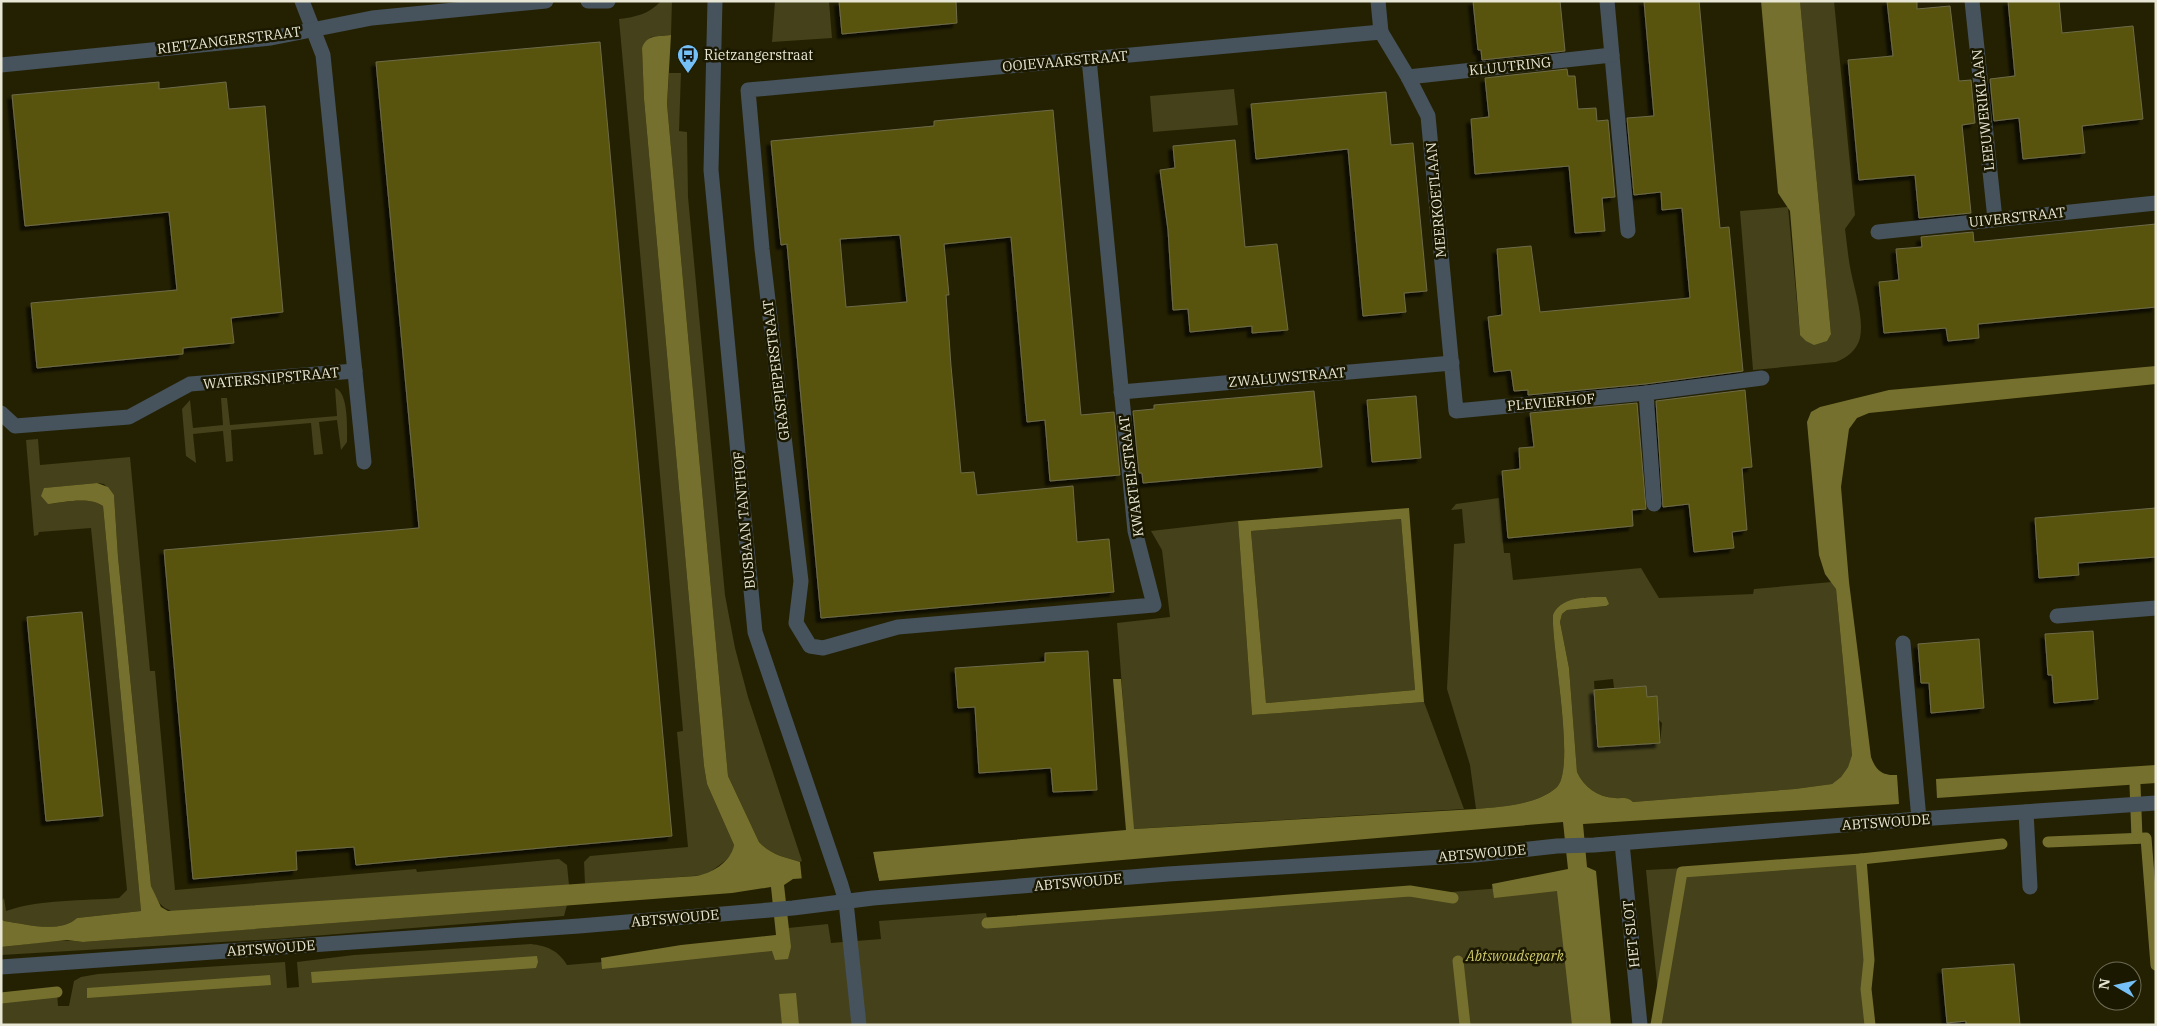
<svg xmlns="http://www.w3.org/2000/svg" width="2157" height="1026" font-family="'IBM Plex Serif',serif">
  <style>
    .green { fill: #44411b; fill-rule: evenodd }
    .water { fill: #76702f; fill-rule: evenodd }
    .pier { fill: #242102 }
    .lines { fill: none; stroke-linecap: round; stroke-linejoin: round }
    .stream { stroke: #76702f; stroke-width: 11 }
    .building { fill: #58530b; stroke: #6e6b4a; fill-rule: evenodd; filter: url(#shadow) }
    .service { stroke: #46525c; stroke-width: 15 }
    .pedestrian { stroke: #46525c; stroke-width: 15 }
    .minor { stroke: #46525c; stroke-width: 15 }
    .labels { text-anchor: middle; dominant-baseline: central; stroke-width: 5; stroke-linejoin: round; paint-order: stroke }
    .street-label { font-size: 14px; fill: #e8e7d5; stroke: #1b1800 }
    .poi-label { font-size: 14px; fill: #e8e7d5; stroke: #1b1800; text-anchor: start }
    .park-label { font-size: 14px; font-style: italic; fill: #d1ca6c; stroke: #1b1800 }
  </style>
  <defs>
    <filter id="shadow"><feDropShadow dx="-4.5" dy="4.5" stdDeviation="1" flood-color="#0009"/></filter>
  </defs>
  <rect width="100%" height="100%" fill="#242102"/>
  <g class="green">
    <path d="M661,1h11l-1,34 -20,2 -9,11 2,51 60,667 3,18 27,61 -1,7 -8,9 -19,14 -121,9 -1,-22 6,-6 98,-9 -11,-115 6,-1 -64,-712c17,-2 30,-5 42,-18z"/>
    <path d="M775,1h54l3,37 -60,4z"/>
    <path d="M1800,1h34l21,214 -10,14c2,14 3,29 6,43 4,19 13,47 9,66 -3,12 -13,20 -24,24l-83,8 -13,-159 48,-4 12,128 31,-1z"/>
    <path d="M669,73h12l-2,58 8,1 1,65 37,398 10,53 13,49 54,164 -2,1c-16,-5 -29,-7 -41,-20l-31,-66 -61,-672z"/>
    <path d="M1234,89l4,36 -85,7 -3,-36z"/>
    <path d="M335,388c14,4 12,42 12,54l-6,8 -4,-30 -18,2 4,32 -9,1 -3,-32 -80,7 2,31 -7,1 -3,-31 -30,3 3,29 -10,-7 -4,-47 8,-9 3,28 30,-3 -2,-27h6l3,27 107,-9z"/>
    <path d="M38,439l2,26 90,-8 20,214h5l20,219 241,-21 1,3 142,-13 8,6 2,20 -392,27c-16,-2 -21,-12 -26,-26l-33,-329 -4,-62 -10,-11 -7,-1 -52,5 4,16c15,-2 41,-8 54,2l38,405 -64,7c-17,16 -52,6 -73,3l-3,-2v-17l3,-4 2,13c35,-12 76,-10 113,-13l8,-8 -36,-362 -52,4 -1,3 -4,1 -8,-96z"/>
    <path d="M1499,498l5,55h6l3,27 128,-12 18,30 94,-4 1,-5 78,-7 4,7 16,166 -4,12 -7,10 -9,7 -37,5 -162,13c-7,-6 -10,-3 -18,-4 -18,-1 -31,-11 -38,-26l-8,-104 -9,-46 2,-8 5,-4 39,-4 -21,-9 -32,18c-2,31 24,157 3,173 -20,17 -55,19 -80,21l-6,-44 -23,-76 7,-145 11,-1 -3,-34 -11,1 5,-6zM1613,679l1,9 32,-2 1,11h10l2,23 3,3 -2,20 -62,4 -4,-66z"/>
    <path d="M1401,519l14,171 -149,13 -15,-172z"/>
    <path d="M1238,521l14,194 172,-13 40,107 -331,20 -16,-206 53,-6 -8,-67 -11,-19z"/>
    <path d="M1861,859l8,101 -3,29 4,36h-209l-15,-155z"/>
    <path d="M1586,881l13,144h-1598v-27l56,-6 1,14h11l5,-25 7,-4 17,-3 187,-12 2,26 12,-1 -2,-25 57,-7 177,-11c16,2 27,6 36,21l223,-19 -2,-18 40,-4 3,19 50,-4 -2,-18 107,-8 2,10 422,-32 17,3z"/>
    <path d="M567,905l-3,11 -289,23 -274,16v-8c28,-2 55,-9 82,-5z"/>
  </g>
  <g class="water">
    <path d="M1761,1h39l31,333 -4,7 -13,4 -8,-4 -6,-6 -10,-124 -12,-18z"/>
    <path d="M671,35l-4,69 61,672 31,66c12,13 25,15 41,20l1,3 73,-6 -1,-7 253,-22 -13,-151h8l13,150 342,-20c24,-2 60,-4 80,-21 21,-17 -5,-142 -3,-173 8,-19 35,-18 53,-18l3,7 -3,2 -39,4 -5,4 -2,8 9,46 8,104c7,15 20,25 38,26 8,1 11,-2 18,4l162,-13 37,-5 9,-7 7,-10 4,-12 -16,-166 -11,-15 -6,-19 -12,-133 4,-10 9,-5 69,-17 267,-24v18l-287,29 -12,5 -8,11 -8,58 8,95 22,175c5,14 12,19 26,18l2,29 -316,20 4,43 9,4 15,154h-39l-15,-134 -63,7 -2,-14 76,-15 -5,-47 -684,59 -2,-8 -84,6 -9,6 7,62 -3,12 -13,1 -3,-9 -170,18 -1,-11 80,-13 95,-10 -5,-48 -39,6 -649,49 -16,-2 -66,7v-28l3,2c21,3 56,13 73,-3l64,-7 -38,-405c-13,-10 -39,-4 -55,-2l-7,-8 3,-8 53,-5 11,4 6,8 4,62 33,329 10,21 7,4 528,-35c15,-2 35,-14 38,-31l-27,-61 -3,-18 -60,-667 -2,-51c5,-14 16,-11 29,-13z"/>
    <path d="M1409,508l15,194 -172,13 -14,-194zM1401,519l14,171 -149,13 -15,-172z"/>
    <path d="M2156,765v18l-219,15 -1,-19z"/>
    <path d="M537,956l1,6 -2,6 -224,15 -1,-11z"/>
    <path d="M270,975l1,10 -184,13v-10z"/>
    <path d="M796,993l3,32h-17l-3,-31z"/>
  </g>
  <path class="pier" d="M870,852h3l6,29h-2l-2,-6 -73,6 -2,-19 72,-5z"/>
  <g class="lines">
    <g class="stream">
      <path d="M2135,785l2,53"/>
      <path d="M2048,842l98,-4 10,127"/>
      <path d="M1861,859l141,-15"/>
      <path d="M987,923l423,-32 43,7"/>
      <path d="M1458,961l7,64"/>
      <path d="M1,998l56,-6"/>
      <path d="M1656,1025l26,-153 179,-13 8,101 -3,29 4,36"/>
    </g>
  </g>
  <g class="building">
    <path d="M839,1h117l1,22 -115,11z"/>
    <path d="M1473,1h87l5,50 -83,9 -1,-10h-3z"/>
    <path d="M1644,1h55l21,227 9,-1 14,144 -98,13 -117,11v-5l-14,1 -3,-21 -17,2 -6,-55 14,-2 -5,-66 34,-3 9,66 150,-14 -8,-90 -20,2 -1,-18 -27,3 -7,-77 27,-2z"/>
    <path d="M1887,1h30v8l33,-3 9,75 12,-1 4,43 -13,2 9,88 -52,5 -4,-43 -56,5 -11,-120 45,-4z"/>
    <path d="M2008,1h51l3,32 71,-7 10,93 -61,7 3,27 -62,6 -4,-41 -25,3 -4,-42 25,-3z"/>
    <path d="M600,42l72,794 -316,29 -2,-18 -58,4 1,19 -104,9 -29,-329 255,-22 -43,-466z"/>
    <path d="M1567,69l1,7h7l3,33 18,-1 1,13 11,-1 7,77 -13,1 3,33 -30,2 -6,-67 -94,8 -4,-55 18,-2 -4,-39z"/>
    <path d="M159,82v7l67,-7 3,27 36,-3 18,206 -52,6 3,25 -51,5v6l-146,14 -6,-65 146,-13 -8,-78 -144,14 -13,-131z"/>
    <path d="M1386,92l5,53 22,-2 14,148 -23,2 2,19 -43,4 -15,-167 -92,10 -5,-55z"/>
    <path d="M1053,110l28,305 33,-3 6,63 -70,6 -5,-61 -18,2 -16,-185 -67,7 5,51h-3l5,71 10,107 13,-1 3,23 96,-9 4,56 32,-3 5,53 -293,26 -34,-374 -6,1 -10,-104 163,-15v-5zM900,235l7,67 -61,5 -6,-68z"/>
    <path d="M1235,140l10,107 32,-3 11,86 -36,3v-7l-62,6 -2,-23 -15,1 -5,-80 -8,-60 15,-2 -2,-22z"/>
    <path d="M2156,224v83l-178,17 1,14 -31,3 -2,-13 -62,5 -5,-51 20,-2 -3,-31 26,-2 -1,-10 52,-5 1,10z"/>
    <path d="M1745,390l7,77 -10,1 5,62 -15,2 2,16 -40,4 -5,-48 -26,3 -7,-106z"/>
    <path d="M1314,391l8,76 -179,16 -1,-10h-3l-6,-62 21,-2v-4z"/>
    <path d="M1416,396l5,62 -49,4 -5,-62z"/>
    <path d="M1637,403l9,106 -14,1 1,16 -125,12 -6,-67 18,-2 -1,-21 15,-1 -4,-34z"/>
    <path d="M2156,508v49l-78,6 1,12 -40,3 -4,-60z"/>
    <path d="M82,612l21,204 -57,5 -19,-204z"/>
    <path d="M2093,631l5,68 -44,4 -2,-28h-4l-3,-41z"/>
    <path d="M1979,639l5,69 -53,5 -2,-30h-8l-3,-39z"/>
    <path d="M1088,651l9,139 -44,2 -2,-24 -72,5 -4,-66 -17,1 -3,-40 90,-6v-9z"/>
    <path d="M1646,686l1,11 10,-1 3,47 -62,4 -4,-57z"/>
    <path d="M2014,964l6,61h-54v-4l-19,2 -5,-54z"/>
  </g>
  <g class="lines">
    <g class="service">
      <path d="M715,1l-4,169 44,462 86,253 5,17 13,123"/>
      <path d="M2057,616l99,-8"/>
      <path d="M1903,643l16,176"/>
      <path d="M2026,812l4,75"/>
      <path d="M1622,843l18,182"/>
    </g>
    <path class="pedestrian" d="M1607,1l21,230"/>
    <g class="minor">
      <path d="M302,1l21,54 41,407"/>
      <path d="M588,1h20"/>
      <path d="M1378,1l3,31 27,45 20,39 28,295 190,-18 8,111"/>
      <path d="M1972,1l23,218"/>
      <path d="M1089,59l46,472 19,74 -256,22 -75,21 -13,-2 -14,-23 5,-42 -39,-332 -14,-159 633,-58"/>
      <path d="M1,65l270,-27 101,-20 174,-17"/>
      <path d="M1408,77l204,-22"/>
      <path d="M1878,232l278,-29"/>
      <path d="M1121,392l331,-29"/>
      <path d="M1646,393l116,-15"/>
      <path d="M1,413l14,13 114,-9 61,-33 165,-13"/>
      <path d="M1,967l578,-41 214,-18 80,-10 295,-24 307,-19 82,-9 37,-1 325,-26 237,-16"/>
    </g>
  </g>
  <defs>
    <g id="bus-pin" transform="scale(1.125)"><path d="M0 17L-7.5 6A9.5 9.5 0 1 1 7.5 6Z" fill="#75c0f6" stroke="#1b1800"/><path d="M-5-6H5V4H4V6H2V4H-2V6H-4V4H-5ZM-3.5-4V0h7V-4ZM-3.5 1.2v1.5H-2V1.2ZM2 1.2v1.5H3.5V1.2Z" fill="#111"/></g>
  </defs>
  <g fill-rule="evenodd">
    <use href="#bus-pin" x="688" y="55"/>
  </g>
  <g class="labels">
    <g class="street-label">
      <text transform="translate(229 40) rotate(-7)">RIETZANGERSTRAAT</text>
      <text transform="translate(1065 61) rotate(-5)">OOIEVAARSTRAAT</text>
      <text transform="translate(1510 66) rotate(-6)">KLUUTRING</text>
      <text transform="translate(1983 110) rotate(-96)">LEEUWERIKLAAN</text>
      <text transform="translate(1436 200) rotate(-95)">MEERKOETLAAN</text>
      <text transform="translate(2017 217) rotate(-6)">UIVERSTRAAT</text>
      <text transform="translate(776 370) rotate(-97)">GRASPIEPERSTRAAT</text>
      <text transform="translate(1287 377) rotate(-5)">ZWALUWSTRAAT</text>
      <text transform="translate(271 378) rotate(-5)">WATERSNIPSTRAAT</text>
      <text transform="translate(1551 402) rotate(-5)">PLEVIERHOF</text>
      <text transform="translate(1131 476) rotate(-97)">KWARTELSTRAAT</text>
      <text transform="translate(744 520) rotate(-95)">BUSBAAN TANTHOF</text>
      <text transform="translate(1886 822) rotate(-4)">ABTSWOUDE</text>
      <text transform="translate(1482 853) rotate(-5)">ABTSWOUDE</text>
      <text transform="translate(1078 882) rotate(-5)">ABTSWOUDE</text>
      <text transform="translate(675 918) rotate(-5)">ABTSWOUDE</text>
      <text transform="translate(1631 934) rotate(-96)">HET SLOT</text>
      <text transform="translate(271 948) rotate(-4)">ABTSWOUDE</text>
    </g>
    <g class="poi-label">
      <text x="704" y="55">Rietzangerstraat</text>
    </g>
    <g class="park-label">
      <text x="1515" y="956">Abtswoudsepark</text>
    </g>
  </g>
  <rect width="2157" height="1026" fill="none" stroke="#e8e7d5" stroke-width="5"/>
  <g transform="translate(2117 986) rotate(279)"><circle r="24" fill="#1b1800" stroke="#6d6b55"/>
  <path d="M0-4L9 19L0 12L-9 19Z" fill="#75c0f6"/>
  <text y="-8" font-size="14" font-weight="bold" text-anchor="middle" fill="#e8e7d5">N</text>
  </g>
</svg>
